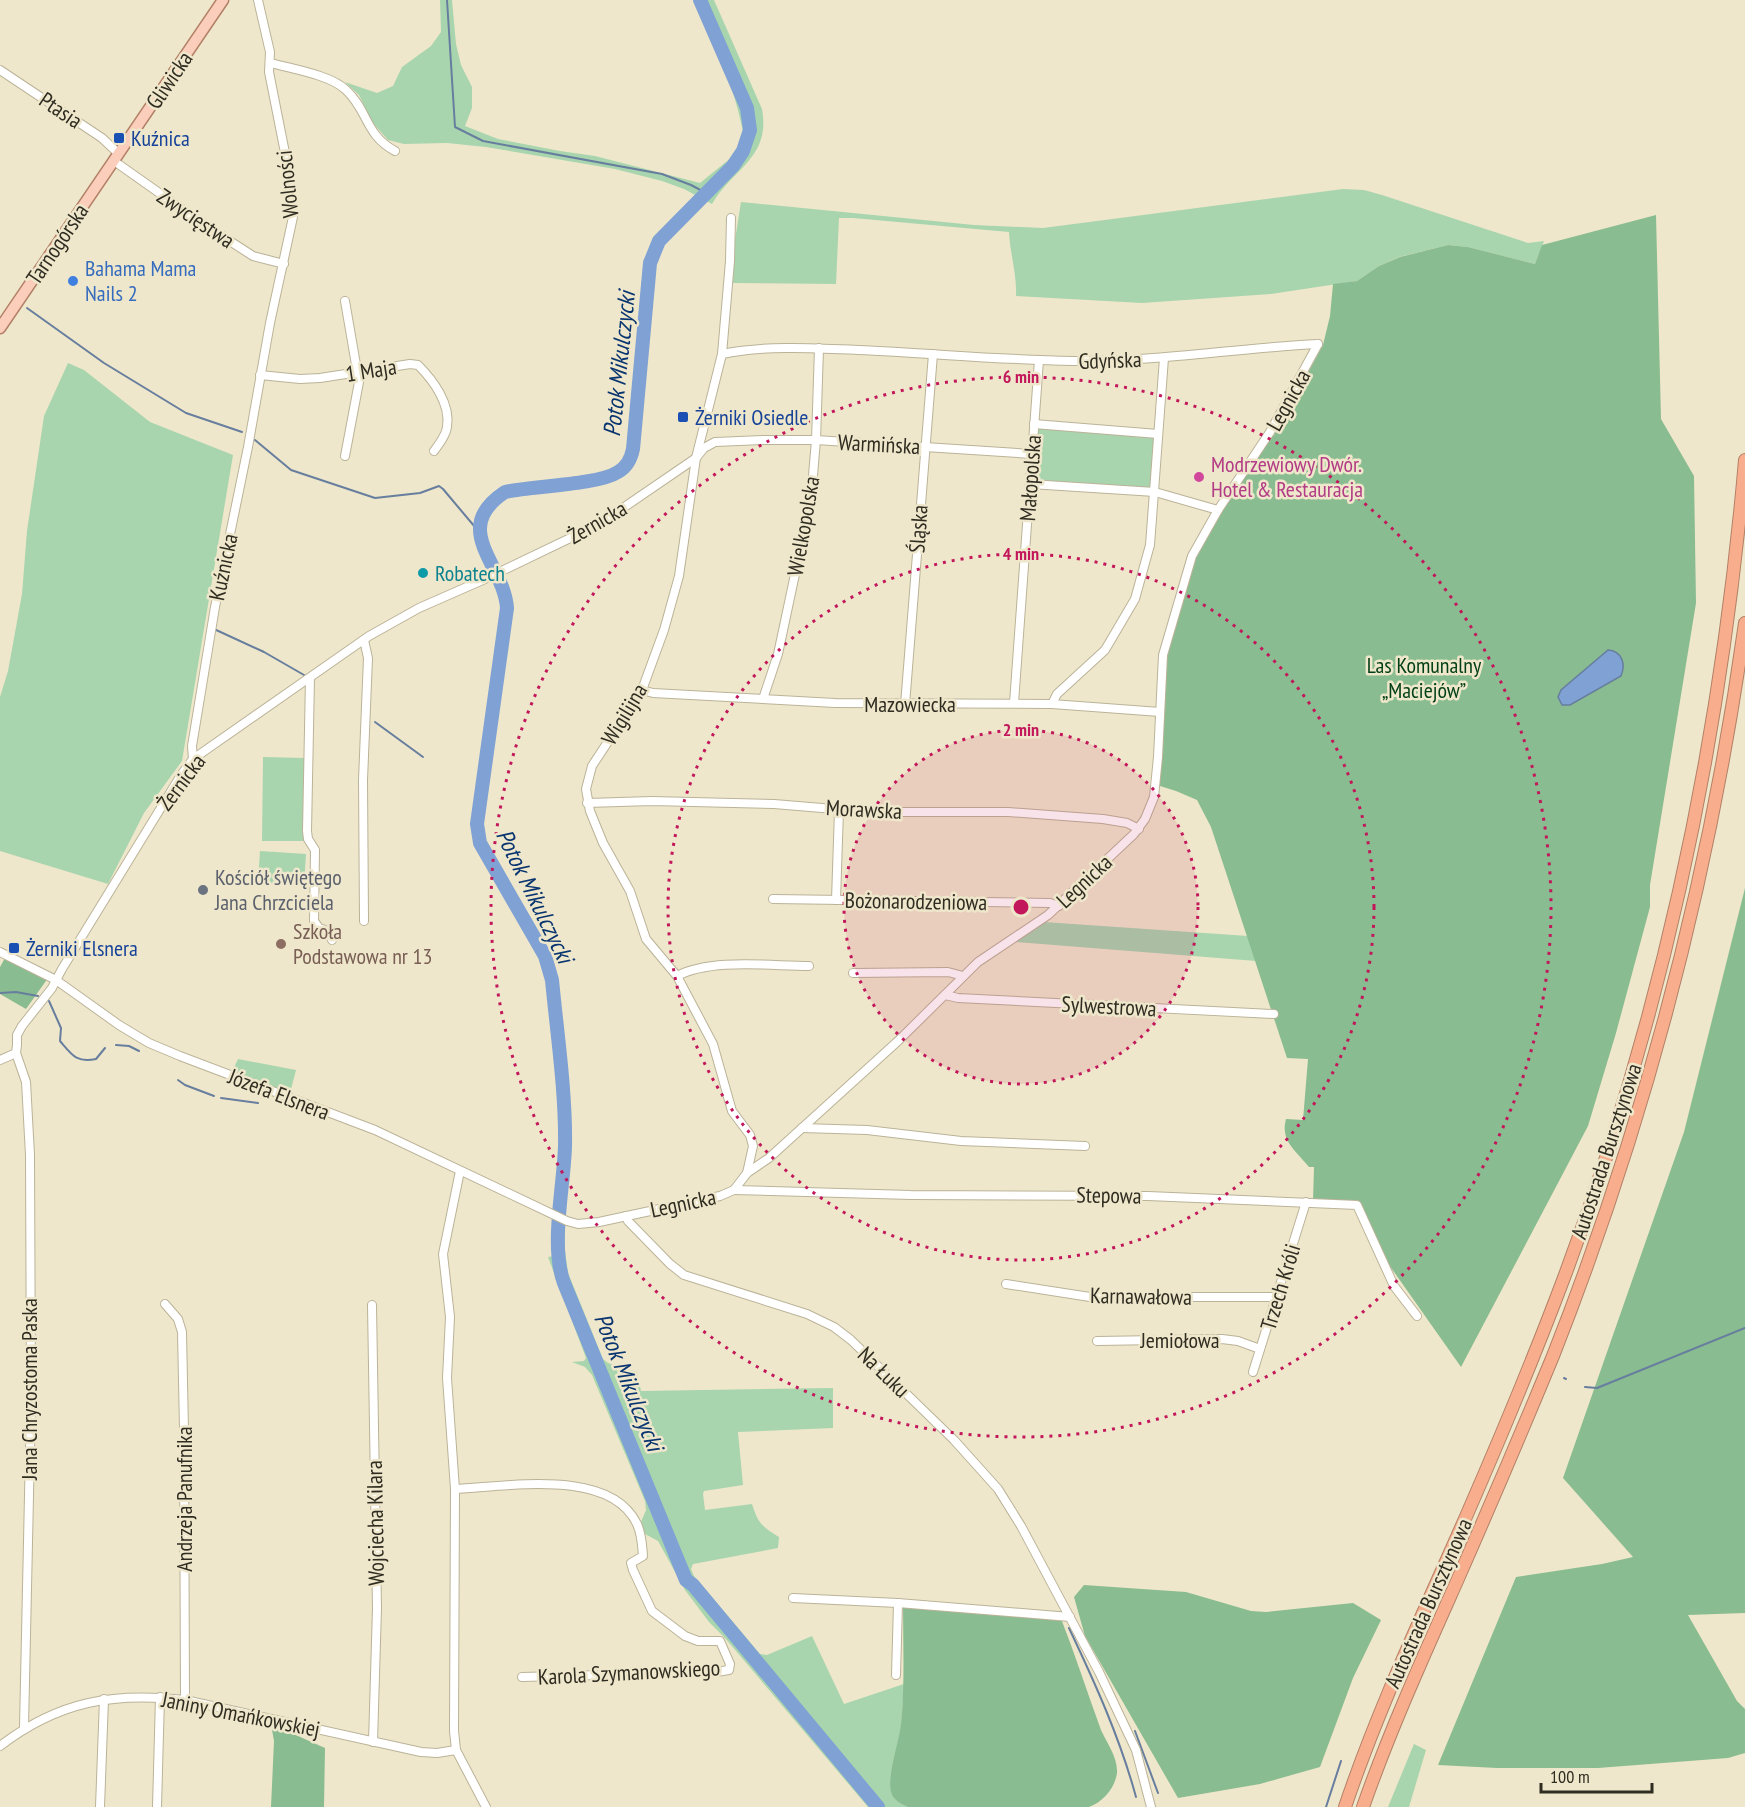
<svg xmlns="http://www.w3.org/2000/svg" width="1745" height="1807" font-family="'PT Sans Narrow',sans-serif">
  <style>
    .green { fill: #a8d5ae }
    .forest { fill: #89bc90 }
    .water { fill: #7fa1d3; stroke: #677e9e; stroke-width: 1.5 }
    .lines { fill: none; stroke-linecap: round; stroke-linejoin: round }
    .stream { stroke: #677e9e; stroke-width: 2 }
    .river { stroke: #7fa1d3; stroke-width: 14 }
    .minor-casing { stroke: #bbb398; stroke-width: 10 }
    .major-casing { stroke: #b28067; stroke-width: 13 }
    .highway-casing { stroke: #b28067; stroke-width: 14 }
    .minor { stroke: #fff; stroke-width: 8 }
    .major { stroke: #fbcebb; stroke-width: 10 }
    .highway { stroke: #f8ae8d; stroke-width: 12 }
    .ring { fill: none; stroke: #c2185b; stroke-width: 3; stroke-dasharray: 3 6 }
    .transit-dot { fill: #1a4fb4; stroke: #efe7cb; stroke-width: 2 }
    .shop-dot { fill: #3f7fe0; stroke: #efe7cb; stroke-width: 2 }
    .hotel-dot { fill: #d1479c; stroke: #efe7cb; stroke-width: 2 }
    .culture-dot { fill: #0f9aa8; stroke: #efe7cb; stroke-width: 2 }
    .worship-dot { fill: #6b7280; stroke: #efe7cb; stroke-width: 2 }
    .education-dot { fill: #8d6e63; stroke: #efe7cb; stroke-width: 2 }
    .labels { text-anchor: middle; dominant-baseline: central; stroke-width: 5; stroke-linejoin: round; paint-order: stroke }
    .street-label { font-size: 22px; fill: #2f2c21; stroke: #efe7cb }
    .transit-label { font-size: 22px; fill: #164399; stroke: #efe7cb; text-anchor: start }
    .shop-label { font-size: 22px; fill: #366cbe; stroke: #efe7cb; text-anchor: start }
    .hotel-label { font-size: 22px; fill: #b23c85; stroke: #efe7cb; text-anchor: start }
    .culture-label { font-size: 22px; fill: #0d838f; stroke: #efe7cb; text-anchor: start }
    .park-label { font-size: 22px; fill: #013f16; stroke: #efe7cb }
    .worship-label { font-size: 22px; fill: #5b616d; stroke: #efe7cb; text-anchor: start }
    .education-label { font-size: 22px; fill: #785e54; stroke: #efe7cb; text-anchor: start }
    .water-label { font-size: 24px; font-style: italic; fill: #08346f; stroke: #efe7cb }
    .centre { fill: #c2185b; stroke: #efe7cb; stroke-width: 3 }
    .ring-label { font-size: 18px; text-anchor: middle; font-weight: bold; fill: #c2185b; stroke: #efe7cb; stroke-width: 5; stroke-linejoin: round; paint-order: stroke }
  </style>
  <rect width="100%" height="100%" fill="#efe7cb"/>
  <g class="green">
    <path d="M440,0h12l4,44 5,21 11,22v21l-7,18 33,13 62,12 35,5 105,27 32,-26 12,-20c-8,-47 -29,-94 -50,-137h20l48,109c9,49 -29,59 -50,95l-28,-15 -22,-8 -47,-12 -129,-22 -39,-4 -43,1 -16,-4 -16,-18 -13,-27 -14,-13 32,11 16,-7 9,-19 29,-21 10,-14z"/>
    <path d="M1343,189l21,1 18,5 146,48 16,-2 -9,23 -67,-17 -20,-2 -49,12 -20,9 -22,15 -86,13 -129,9 -126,-7c1,-22 -6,-42 -7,-64l-156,-14h-14l-3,66 -103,-1 2,-43 6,-38 233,23 69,3z"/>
    <path d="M68,363l16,7 66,52 83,33 -51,306 -38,52 -36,71 -108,-33v-154l8,-26 14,-77 5,-63 17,-115z"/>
    <path d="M1034,424l124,10 -3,58 -125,-8z"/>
    <path d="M263,757l43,1v83h-44z"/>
    <path d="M260,851l46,3 -2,32 -46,-4z"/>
    <path d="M1044,922l204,14 8,25 -241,-19z"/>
    <path d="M238,1059l58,11 -6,23 -58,-21z"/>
    <path d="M554,1223l11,5v22l3,23 35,86 5,4 29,9 4,19 192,-3v40l-95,4 5,53 -39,6 -1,3 2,16 47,-6c6,19 10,23 27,33l-1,11 -85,16 -2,5 3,7 66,78 7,1 45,-19 32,68 60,-20 -3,43 -9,45 -1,20 5,8 12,7h-40l-143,-169 -16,-16 -24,-32 -27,-49 -13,-7 -4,-12 5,-12 -1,-9 -53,-126 -7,-8 -13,-5 12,-1 2,-3 -38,-101 6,-1z"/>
    <path d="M1414,1744l12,6 -17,57h-21z"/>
  </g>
  <g class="forest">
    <path d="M1656,215l5,204 33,57 2,127 -46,282v22l-34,126 -28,93 -127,241 -93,-132 -11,-34h-44l1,-34h-5c-13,-16 -29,-26 -23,-48l17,1 5,-61 -21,-1 -76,-231 -14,-27 -21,-9 -16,-5 -2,-29 5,-102 29,-99 57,-94 25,-27 49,-90 7,-29 3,-32 24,-3 22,-15 21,-9 48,-12 20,2 67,17 7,-19z"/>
    <path d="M1745,888v725l-57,2 49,86 8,8v44l-17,5 -130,10h-101l-59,-3 78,-188 86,-13 31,-7 -70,-79 121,-346z"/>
    <path d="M5,958l43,20 -22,31 -26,-15v-27z"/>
    <path d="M1084,1585l102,7 65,19 15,1 87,-9 28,17 -28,58 -33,89 -60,17 -82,14 -93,-162 -11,-39z"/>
    <path d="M903,1603l157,13c15,38 27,76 41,114 6,13 17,28 16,43 -2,15 -14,29 -28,34h-181c-7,-3 -15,-7 -17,-15 -4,-16 8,-50 10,-68 4,-40 2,-80 2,-121z"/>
    <path d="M271,1724l54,24 -1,59h-53l3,-66z"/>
  </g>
  <path class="water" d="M1608,650c14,1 18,14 13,26l-51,29h-8l-4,-8 3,-7z"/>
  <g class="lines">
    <g class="stream">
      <path d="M447,0l8,127 28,14 179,33 29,11 15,8"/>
      <path d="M27,308l77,55 82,50 56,19"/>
      <path d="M255,440l36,30 84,28 45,-5 19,-7 4,3 37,44"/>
      <path d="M214,629l50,23 40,23"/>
      <path d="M375,722l48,35"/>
      <path d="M0,993l16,-1 22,4"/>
      <path d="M49,1001l12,27 -1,13c12,14 16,22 36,18l9,-11"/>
      <path d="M116,1045l13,1 10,5"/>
      <path d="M178,1080l7,5 29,11"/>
      <path d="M221,1098l37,5"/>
      <path d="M557,1205h3"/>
      <path d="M1564,1378l2,1"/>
      <path d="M1585,1387l12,1 148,-60"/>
      <path d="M1069,1628c26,55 51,110 67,169"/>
      <path d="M1135,1731l23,62"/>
      <path d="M1326,1807l15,-46"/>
    </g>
    <path class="river" d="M700,0l47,108 3,22 -7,21 -10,15 -74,75 -9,22 -17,186c-2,10 -6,18 -15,23 -20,13 -86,14 -113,20 -56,37 -1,72 2,116l-30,216 3,19 65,113 7,24c5,53 14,113 13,166 -1,40 -15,100 -1,137l122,297 7,5 185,222"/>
    <g class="minor-casing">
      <g id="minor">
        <path d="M271,63c21,6 60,12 75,27 22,20 19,45 49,61"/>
        <path d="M0,70l102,68 17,16"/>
        <path d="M114,161l85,60 54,35 31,8"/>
        <path d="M731,218l-1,43 -8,93 -26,104 -17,118 -15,54 -22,60 -50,76 -6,23 4,22 13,32 27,48 16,48 31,37 36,68 19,67 18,24 3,11 -6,27"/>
        <path d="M345,301l14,81 -14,74"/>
        <path d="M722,354c44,-9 92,-6 136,-4 72,3 143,10 215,11 82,1 163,-13 245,-17"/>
        <path d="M260,375l40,4 20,-1 90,-14 8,1c15,15 33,39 29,62 -1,9 -8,17 -13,24"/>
        <path d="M1034,424l124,10"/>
        <path d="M1030,484l125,8 63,18"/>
        <path d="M310,678l-3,153 1,8 7,11 -1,71 5,7 9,3 4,9"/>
        <path d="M642,690l11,3 182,10 217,1 5,-10 48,-44 30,-51 15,-54 14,-187"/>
        <path d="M763,699l15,-45 33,-155 5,-59 3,-92"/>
        <path d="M1014,703l25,-343"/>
        <path d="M1052,704l108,8"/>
        <path d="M905,705l28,-351"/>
        <path d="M193,759l-1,-13 23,-139 33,-160 22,-124 23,-106 -5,-49 -19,-96 1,-20 -12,-52"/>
        <path d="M587,803l65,-2 122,3 96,8h138l95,7 24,4 12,6"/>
        <path d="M773,899l277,4 9,3"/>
        <path d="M836,900l3,-90"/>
        <path d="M364,921l-1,-141 5,-122 -4,-18"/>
        <path d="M0,952l56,28 63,45 30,18 31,13 195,74 192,91 11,3 21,-2 121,-26 14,-6 13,-17 22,-15 129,-117 80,-79 70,-47 86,-81 11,-15 9,-22 4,-40 5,-102 29,-99 26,-46 52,-78 48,-88"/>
        <path d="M853,973l95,-1 15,4"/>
        <path d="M677,976c35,-18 93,-10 132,-10"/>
        <path d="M945,995l13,3 316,16"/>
        <path d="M0,1060l16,-7"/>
        <path d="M802,1128l65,2 94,11 124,5"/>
        <path d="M460,1171l-17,83 7,63 -3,61 8,111 -1,242 2,19 30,57"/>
        <path d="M734,1190l177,5 237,1 209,9 37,81 23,30"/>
        <path d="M626,1216l2,5 42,43 14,11 123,39 27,13 17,13 103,100 44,49 23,37 78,146 37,78 15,57"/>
        <path d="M1006,1284l84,13h187"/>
        <path d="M165,1304l13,15 4,13 2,98 1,270"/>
        <path d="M372,1305l5,303 -4,134"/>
        <path d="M1097,1341l125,-2 16,2 22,8"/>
        <path d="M1253,1372l53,-170"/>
        <path d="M455,1489c50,-2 155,-22 182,35 5,11 5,21 6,32l-12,7 2,7 19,41 33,25 13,5h22l10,23 -1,6 -13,2 -194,5"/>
        <path d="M793,1598l105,5 172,14"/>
        <path d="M896,1675l2,-72"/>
        <path d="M24,1727l7,-324 -1,-248 -4,-73 -10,-29 1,-8v-10l5,-9 30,-38 10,-19 119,-194 12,-16 176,-123 50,-28 66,-29 102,-49 17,-9 92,-63 8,-10 11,-6 48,-2h53l216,14"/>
        <path d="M0,1746c59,-45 113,-54 185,-46l236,52 16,1 19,-3"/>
        <path d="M100,1807l4,-108"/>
        <path d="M157,1807l3,-110"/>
      </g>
    </g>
    <g class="major-casing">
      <path id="major" d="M0,328l223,-328"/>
    </g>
    <g class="highway-casing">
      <g id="highway">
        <path d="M1345,1807c34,-101 80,-197 123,-295 34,-78 67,-157 97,-237 98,-261 156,-537 180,-815"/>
        <path d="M1363,1807c27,-77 61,-152 94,-226 33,-75 65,-150 96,-225 93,-236 157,-482 192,-733"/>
      </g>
    </g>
    <use href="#minor" class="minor"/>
    <use href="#major" class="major"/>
    <use href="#highway" class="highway"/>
  </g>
  <circle cx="1021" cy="907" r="177" fill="#c2185b" fill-opacity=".12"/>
  <g class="ring">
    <circle cx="1021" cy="907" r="177"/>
    <circle cx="1021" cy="907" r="353"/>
    <circle cx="1021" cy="907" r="530"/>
  </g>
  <g class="transit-dot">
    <rect x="113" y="132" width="12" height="12" rx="3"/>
    <rect x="677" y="411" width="12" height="12" rx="3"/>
    <rect x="8" y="942" width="12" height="12" rx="3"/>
  </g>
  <circle class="shop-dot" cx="73" cy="281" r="6"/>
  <circle class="hotel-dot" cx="1199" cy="477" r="6"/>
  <circle class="culture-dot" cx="423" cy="573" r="6"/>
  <circle class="worship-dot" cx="203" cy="890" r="6"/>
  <circle class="education-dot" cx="281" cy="944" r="6"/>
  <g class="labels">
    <g class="street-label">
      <text transform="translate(169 80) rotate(-56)">Gliwicka</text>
      <text transform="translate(61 110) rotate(34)">Ptasia</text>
      <text transform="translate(287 184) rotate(-96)">Wolności</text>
      <text transform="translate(196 218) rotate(34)">Zwycięstwa</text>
      <text transform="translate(57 244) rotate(-56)">Tarnogórska</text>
      <text transform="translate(1110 360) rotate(-2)">Gdyńska</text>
      <text transform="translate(371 370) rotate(-9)">1 Maja</text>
      <text transform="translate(1288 400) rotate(-61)">Legnicka</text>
      <text transform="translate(879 444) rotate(3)">Warmińska</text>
      <text transform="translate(1030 478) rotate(-86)">Małopolska</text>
      <text transform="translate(597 522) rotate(-30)">Żernicka</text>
      <text transform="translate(803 526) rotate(-80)">Wielkopolska</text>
      <text transform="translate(918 529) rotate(-86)">Śląska</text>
      <text transform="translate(223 567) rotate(-78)">Kuźnicka</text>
      <text x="910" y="704">Mazowiecka</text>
      <text transform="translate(624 714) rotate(-59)">Wigilijna</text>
      <text transform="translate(181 782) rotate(-53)">Żernicka</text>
      <text transform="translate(864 809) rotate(3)">Morawska</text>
      <text transform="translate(1084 881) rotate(-43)">Legnicka</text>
      <text transform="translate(916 901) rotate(1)">Bożonarodzeniowa</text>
      <text transform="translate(1109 1006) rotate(3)">Sylwestrowa</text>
      <text transform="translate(279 1094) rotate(21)">Józefa Elsnera</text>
      <text transform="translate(1606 1151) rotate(-72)">Autostrada Bursztynowa</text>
      <text transform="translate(1109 1195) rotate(1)">Stepowa</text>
      <text transform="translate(683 1203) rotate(-12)">Legnicka</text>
      <text transform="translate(1280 1287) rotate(-73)">Trzech Króli</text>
      <text transform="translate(1141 1296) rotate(1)">Karnawałowa</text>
      <text x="1180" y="1340">Jemiołowa</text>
      <text transform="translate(884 1372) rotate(44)">Na Łuku</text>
      <text transform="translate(29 1389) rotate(-90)">Jana Chryzostoma Paska</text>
      <text transform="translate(184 1499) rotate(-90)">Andrzeja Panufnika</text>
      <text transform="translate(375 1523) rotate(-91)">Wojciecha Kilara</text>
      <text transform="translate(1428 1603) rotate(-66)">Autostrada Bursztynowa</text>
      <text transform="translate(629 1672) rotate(-3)">Karola Szymanowskiego</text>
      <text transform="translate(241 1714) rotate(11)">Janiny Omańkowskiej</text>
    </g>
    <g class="transit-label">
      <text x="131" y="138">Kuźnica</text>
      <text x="695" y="417">Żerniki Osiedle</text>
      <text x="26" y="948">Żerniki Elsnera</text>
    </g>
    <g class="shop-label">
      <text x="85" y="268">Bahama Mama<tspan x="85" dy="25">Nails 2</tspan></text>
    </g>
    <g class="hotel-label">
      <text x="1211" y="464">Modrzewiowy Dwór.<tspan x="1211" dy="25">Hotel &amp; Restauracja</tspan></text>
    </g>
    <g class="culture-label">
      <text x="435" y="573">Robatech</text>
    </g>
    <g class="park-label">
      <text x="1424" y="665">Las Komunalny<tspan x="1424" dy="25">„Maciejów”</tspan></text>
    </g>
    <g class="worship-label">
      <text x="215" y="877">Kościół świętego<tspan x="215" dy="25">Jana Chrzciciela</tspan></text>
    </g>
    <g class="education-label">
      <text x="293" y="931">Szkoła<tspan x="293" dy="25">Podstawowa nr 13</tspan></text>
    </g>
    <g class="water-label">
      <text transform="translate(619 364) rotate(-84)">Potok Mikulczycki</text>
      <text transform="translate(535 896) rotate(64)">Potok Mikulczycki</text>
      <text transform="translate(629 1382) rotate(68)">Potok Mikulczycki</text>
    </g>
  </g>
  <circle cx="1021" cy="907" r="9" class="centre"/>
  <g class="ring-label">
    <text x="1021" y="383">6 min</text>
    <text x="1021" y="560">4 min</text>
    <text x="1021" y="736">2 min</text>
  </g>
  <path d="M1541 1783v9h111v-9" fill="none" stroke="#2f2c21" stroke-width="3"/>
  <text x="1550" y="1783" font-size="18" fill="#2f2c21" stroke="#efe7cb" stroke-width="4.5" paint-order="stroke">100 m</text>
</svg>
